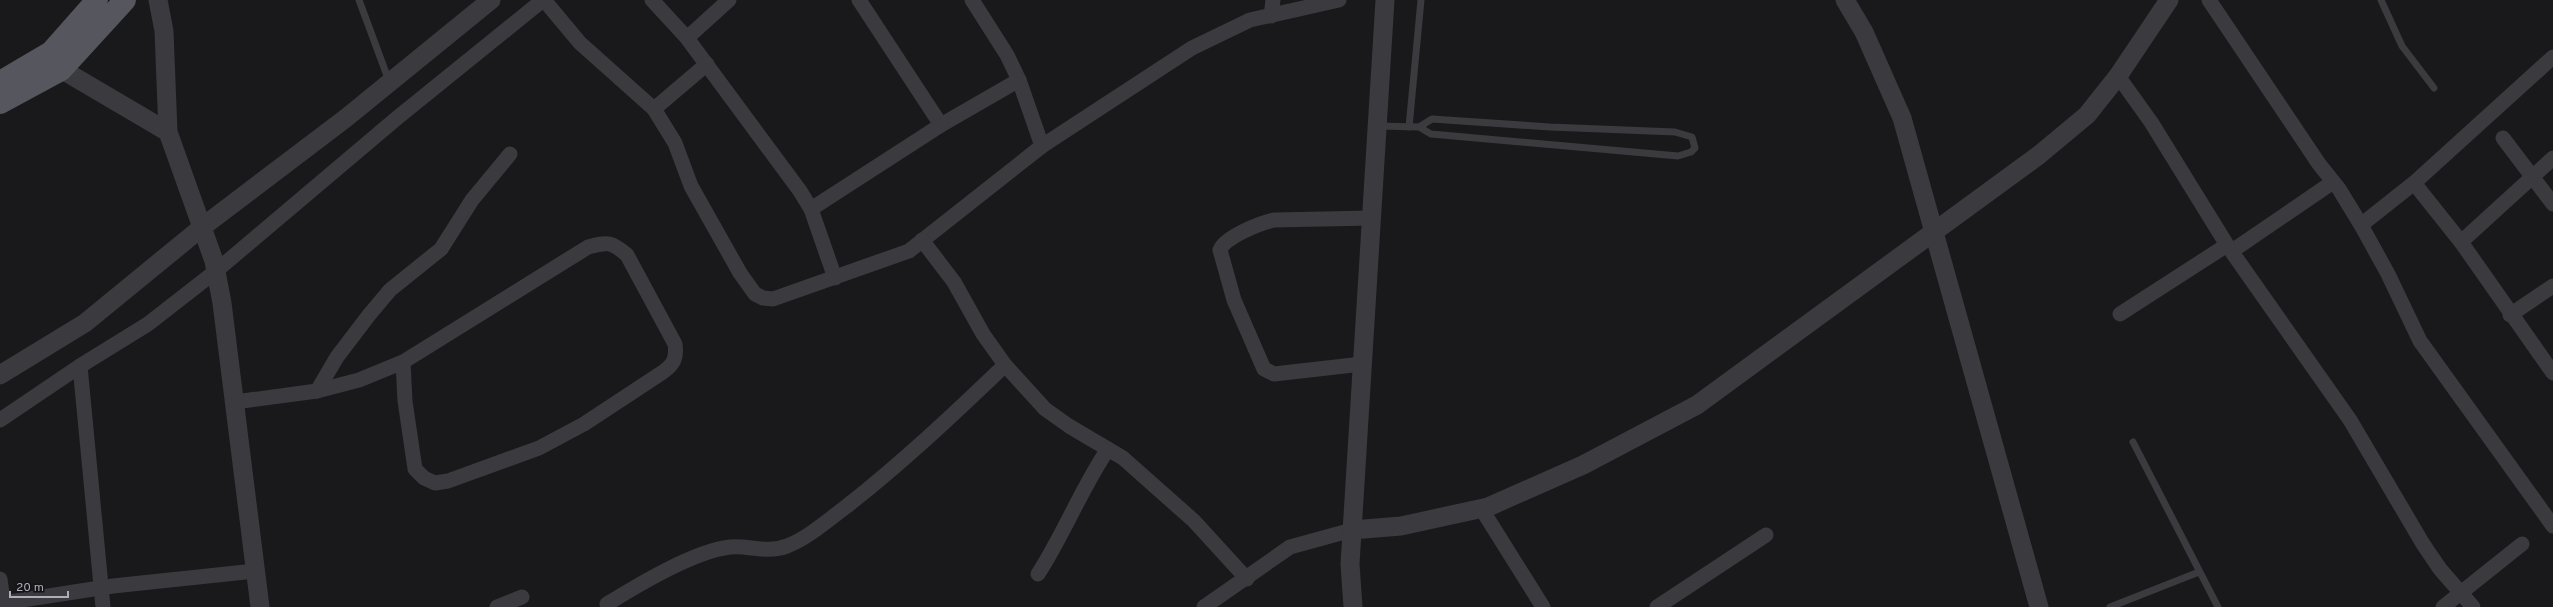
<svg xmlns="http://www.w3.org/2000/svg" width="2553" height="607" font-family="Overpass,sans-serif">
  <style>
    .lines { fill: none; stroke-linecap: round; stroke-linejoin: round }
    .service { stroke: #3a3a3f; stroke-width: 7 }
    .minor { stroke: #3a3a3f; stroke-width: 15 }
    .tertiary { stroke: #3a3a3f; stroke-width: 19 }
    .primary { stroke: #56575e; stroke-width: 22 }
  </style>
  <rect width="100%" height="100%" fill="#19181a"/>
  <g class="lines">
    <g class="service">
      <path d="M359,0l30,81"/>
      <path d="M2381,0l21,46 32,42"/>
      <path d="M1378,126l41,1 12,7 247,22 13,-4 4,-4 -3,-11 -17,-5 -125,-5 -118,-8 -13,8"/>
      <path d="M1409,127l12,-127"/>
      <path d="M2133,442l85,165"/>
      <path d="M2110,607l89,-35"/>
    </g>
    <g class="minor">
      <path d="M544,0l36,43 74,66"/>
      <path d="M652,0l35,38 113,153 11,18 24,69"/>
      <path d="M972,0l35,55 12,25 23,66"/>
      <path d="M2209,0l110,164 20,25 22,36 27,49 32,67 133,185"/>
      <path d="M1271,16l2,-16"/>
      <path d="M687,38l42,-38"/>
      <path d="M707,64l-53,45 21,34 16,43 49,87 15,21 8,4 10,1 136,-48 133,-105 150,-98 58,-28 89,-20"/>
      <path d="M2118,76l33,46 76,123 123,175 73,124 17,25 33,38"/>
      <path d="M941,125l78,-45"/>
      <path d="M2503,138l50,66"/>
      <path d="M2414,183l47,59 92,131"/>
      <path d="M811,209l130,-84 -82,-125"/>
      <path d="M2361,225l53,-42 139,-126"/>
      <path d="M922,240l32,42 29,52 22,31 40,44 24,17 54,32 71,63 53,58"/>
      <path d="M2461,242l92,-84"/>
      <path d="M2232,251l101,-69"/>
      <path d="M2120,314l107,-69"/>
      <path d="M2510,315l43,-29"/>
      <path d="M1362,364l-88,10 -10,-5 -30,-69 -14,-50c5,-13 40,-27 54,-30l98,-2"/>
      <path d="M80,366l23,241"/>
      <path d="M317,391l20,-34 32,-42 21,-25 51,-41 31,-49 38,-46"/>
      <path d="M235,402l82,-11 42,-11 44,-18 185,-115c19,-5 23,-6 39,8l48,89c2,14 -1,20 -12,28l-79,52 -45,24 -91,33 -13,2 -11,-5 -9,-9 -10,-68 -2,-39"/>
      <path d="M0,420l80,-54 68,-42 68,-53 181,-153 146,-118"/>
      <path d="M1481,508l62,99"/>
      <path d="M1038,574c26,-40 43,-85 70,-125"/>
      <path d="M0,579l4,28"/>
      <path d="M3,603l110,-17 142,-15"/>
      <path d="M607,604c31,-19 87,-53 123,-57 19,-2 37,7 57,-1 21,-8 41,-26 60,-40 56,-44 107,-92 158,-141"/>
      <path d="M497,607l25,-10"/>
      <path d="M1204,607l86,-60 62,-17"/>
      <path d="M1657,607l109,-72"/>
      <path d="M2443,607l79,-63"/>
    </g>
    <g class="tertiary">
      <path d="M158,0l6,31 4,101 46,129 8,42 38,304"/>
      <path d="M1845,0l19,32 38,86 137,489"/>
      <path d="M49,62l119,70"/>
      <path d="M0,375l85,-52 116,-95 145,-110 145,-118"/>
      <path d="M1352,530l49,-4 87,-19 95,-42 114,-60 342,-250 48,-40 31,-39 51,-76"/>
      <path d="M1353,607l-3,-43 35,-564"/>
    </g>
    <g class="primary">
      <path d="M0,82l51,-30 46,-52"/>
      <path d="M0,103l61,-33 64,-70"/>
    </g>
  </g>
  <path d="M10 591v6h58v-6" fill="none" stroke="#acaeb9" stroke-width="2"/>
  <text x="16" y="591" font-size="12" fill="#acaeb9" stroke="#141315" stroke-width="3" paint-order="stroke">20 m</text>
</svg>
